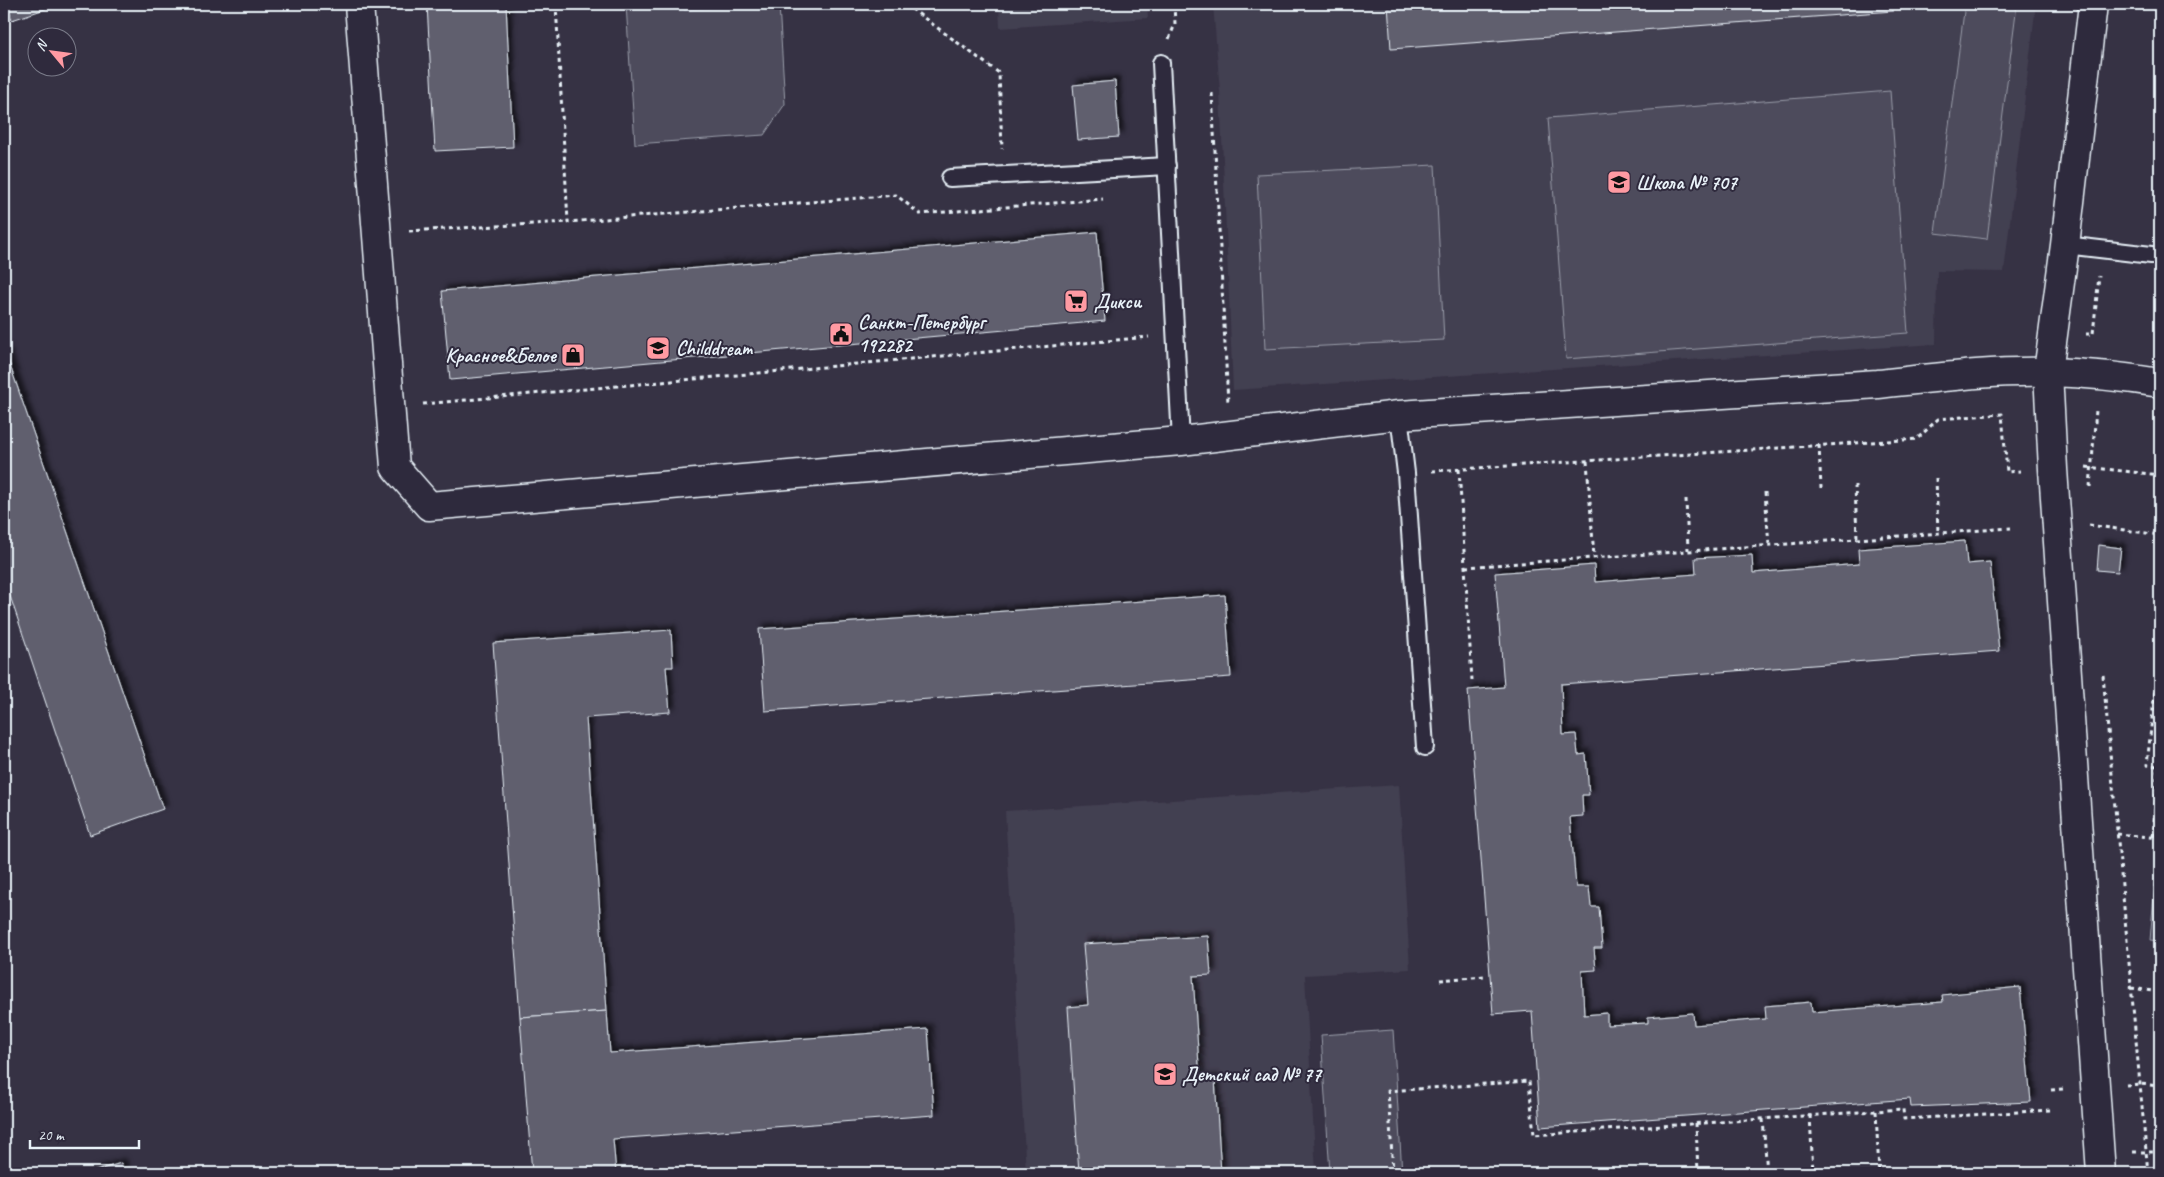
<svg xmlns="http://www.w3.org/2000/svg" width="2164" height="1177" font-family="Caveat,sans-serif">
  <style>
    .built { fill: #433f51 }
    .green { fill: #4d4b5c; stroke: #9a9eaa }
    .building { fill: #605e6e; stroke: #e8f1f8; filter: url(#shadow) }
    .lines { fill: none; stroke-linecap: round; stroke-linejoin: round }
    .service-casing { stroke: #e8f1f8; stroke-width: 20 }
    .minor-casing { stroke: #e8f1f8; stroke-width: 31 }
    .path { stroke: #e8f1f8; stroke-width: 3; stroke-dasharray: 4 4; stroke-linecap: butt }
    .service { stroke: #2f2a3d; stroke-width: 16 }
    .minor { stroke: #2f2a3d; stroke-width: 28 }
    .labels { text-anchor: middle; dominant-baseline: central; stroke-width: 4; stroke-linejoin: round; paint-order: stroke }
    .poi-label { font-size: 20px; font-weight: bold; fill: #e8f1f8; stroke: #2f2a3d; text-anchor: start }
  </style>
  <defs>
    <filter id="shadow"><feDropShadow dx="4.5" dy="-4.5" stdDeviation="2.5" flood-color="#0009"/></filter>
  </defs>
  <rect width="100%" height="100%" fill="#363244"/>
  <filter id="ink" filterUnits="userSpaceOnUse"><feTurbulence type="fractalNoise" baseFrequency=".02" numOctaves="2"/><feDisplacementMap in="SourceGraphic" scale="10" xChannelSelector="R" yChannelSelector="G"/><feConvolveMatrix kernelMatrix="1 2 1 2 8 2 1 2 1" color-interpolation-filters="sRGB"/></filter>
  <g filter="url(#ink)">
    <g class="built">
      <path d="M999,4h148l1,14 -148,10z"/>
      <path d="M1213,4h823l-32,268 -67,-1 -1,73 -703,46 -13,-298z"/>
      <path d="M1399,785l11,184 -105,6 11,198h-290l-21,-362z"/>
    </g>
    <g class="green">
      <path d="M626,4h58v6l95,-5 6,99 -21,31 -129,9z"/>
      <path d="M1965,4h52l-30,235 -52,-6z"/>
      <path d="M1890,91l18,242 -342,26 -18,-241z"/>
      <path d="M1435,165l9,175 -179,9 -8,-175z"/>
      <path d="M2158,851h2v90l-10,-1z"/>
      <path d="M1393,1030l9,143h-72l-9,-138z"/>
    </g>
    <g class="building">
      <path d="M7,4h53l-48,16z"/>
      <path d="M427,4h79l7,143 -78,4z"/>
      <path d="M1388,4h504l1,7 -502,38z"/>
      <path d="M1115,81l4,56 -41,3 -5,-55z"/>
      <path d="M1097,232l8,89 -655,59 -8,-89z"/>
      <path d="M4,348l159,461 -73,26 -86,-257z"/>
      <path d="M1965,541l2,23 23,-2 9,89 -438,33 2,51 13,-1 2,21 8,-1 3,41h-7l1,21 -13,1 6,70h13l2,20h8l3,41h-8l2,22 -14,1 2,44 23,-2v12l41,-2v-6l45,-4 1,12 72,-6 -1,-13 46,-4 1,10 131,-10 -1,-7 78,-8 11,115 -120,5 -1,-8 -370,28 -8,-116 -39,3 -25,-324 36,-3 -9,-114 99,-8 1,17 101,-8 -1,-16 57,-3 1,18 106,-9 -1,-15z"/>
      <path d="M2099,545l22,3 -3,24 -21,-2z"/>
      <path d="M1225,595l6,82 -466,34 -6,-82z"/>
      <path d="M671,630l2,37h-7l4,45 -84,6 21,293 -87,6 -27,-374z"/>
      <path d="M2160,704v35l-5,-1z"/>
      <path d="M1208,936l3,39 -18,1 7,104 15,-1 6,94h-142l-11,-166 20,-2 -5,-61z"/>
      <path d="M607,1011l3,42 318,-24 6,86 -321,24 3,34h-84l-12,-156z"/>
      <path d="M121,1163l4,10h-36z"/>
    </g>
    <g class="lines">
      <g class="service-casing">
        <g id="service">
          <path d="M1161,63l20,378"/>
          <path d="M950,178l217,-12"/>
          <path d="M2065,245l95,11"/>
          <path d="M1399,415l7,58 19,274"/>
        </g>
      </g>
      <g class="minor-casing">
        <g id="minor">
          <path d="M359,4l36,463 34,39 752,-65 218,-26 479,-31c56,-6 115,-14 172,-12 37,1 74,5 110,11"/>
          <path d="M2093,4l-28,241 -17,127 5,97 48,704"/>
        </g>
      </g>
      <g class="path">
        <path d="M556,4l12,218 328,-27 24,19 183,-15"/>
        <path d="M905,4l94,69 3,76"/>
        <path d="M779,5l20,-1"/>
        <path d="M1169,39l6,-15 -1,-20"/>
        <path d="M1212,93l16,310"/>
        <path d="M409,231l159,-9"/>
        <path d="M2086,334h7l6,-58"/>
        <path d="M423,404l726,-67"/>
        <path d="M1819,445l2,43"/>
        <path d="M1587,461l7,96"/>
        <path d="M2086,467l74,8"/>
        <path d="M1459,469l13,211"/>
        <path d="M1432,471l485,-32 21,-20 64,-5 5,58 13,-1"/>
        <path d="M1936,478l2,55"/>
        <path d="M1855,485l2,53"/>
        <path d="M2090,487l6,-77"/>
        <path d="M1765,492l4,53"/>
        <path d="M1686,499l2,51"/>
        <path d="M2089,525l71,10"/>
        <path d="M1465,567l546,-39"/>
        <path d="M2103,675l45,498"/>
        <path d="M2117,834l43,4"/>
        <path d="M2153,837l5,-71 -11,-1 13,-121"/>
        <path d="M1440,980l44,-4"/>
        <path d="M2131,988l29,4"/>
        <path d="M2126,1085l14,-1 20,2"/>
        <path d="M2051,1090l12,-1"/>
        <path d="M1876,1111l3,62"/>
        <path d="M1810,1115l3,58"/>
        <path d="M1763,1119l4,54"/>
        <path d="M1696,1123l2,50"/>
        <path d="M2133,1152h27"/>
        <path d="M1393,1173l-5,-82 141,-10 5,54 369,-26 1,10 148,-9"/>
      </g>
      <use href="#service" class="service"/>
      <use href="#minor" class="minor"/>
    </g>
  </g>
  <defs>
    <g id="school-square" transform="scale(1.25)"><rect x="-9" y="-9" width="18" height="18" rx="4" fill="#ff9aa2" stroke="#2f2a3d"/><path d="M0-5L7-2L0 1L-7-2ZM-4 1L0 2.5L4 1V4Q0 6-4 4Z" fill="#111"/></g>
    <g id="supermarket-square" transform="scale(1.25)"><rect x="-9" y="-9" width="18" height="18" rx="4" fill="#ff9aa2" stroke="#2f2a3d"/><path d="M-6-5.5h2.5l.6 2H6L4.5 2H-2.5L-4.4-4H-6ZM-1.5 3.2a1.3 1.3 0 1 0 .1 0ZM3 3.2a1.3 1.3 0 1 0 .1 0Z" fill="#111"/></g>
    <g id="civic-square" transform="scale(1.25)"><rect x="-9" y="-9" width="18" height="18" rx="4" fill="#ff9aa2" stroke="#2f2a3d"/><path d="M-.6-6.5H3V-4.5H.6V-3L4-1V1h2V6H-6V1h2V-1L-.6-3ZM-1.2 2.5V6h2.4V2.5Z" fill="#111"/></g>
    <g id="shop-square" transform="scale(1.25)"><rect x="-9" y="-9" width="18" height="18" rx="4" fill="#ff9aa2" stroke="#2f2a3d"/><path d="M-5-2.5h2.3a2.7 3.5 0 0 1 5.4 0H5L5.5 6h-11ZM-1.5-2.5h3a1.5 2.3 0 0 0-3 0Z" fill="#111"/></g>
  </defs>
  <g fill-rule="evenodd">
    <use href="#school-square" x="1619" y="182"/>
    <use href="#supermarket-square" x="1076" y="301"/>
    <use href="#civic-square" x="841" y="334"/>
    <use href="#school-square" x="658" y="348"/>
    <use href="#shop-square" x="573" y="355"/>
    <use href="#school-square" x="1165" y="1074"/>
  </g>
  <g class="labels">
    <g class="poi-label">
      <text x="1636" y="182">Школа № 707</text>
      <text x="1094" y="301">Дикси</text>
      <text x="858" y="322">Санкт-Петербург<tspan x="858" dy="23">192282</tspan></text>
      <text x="676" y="348">Childdream</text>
      <text x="556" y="355" text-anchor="end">Красное&amp;Белое</text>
      <text x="1182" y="1074">Детский сад № 77</text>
    </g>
  </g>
  <rect width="2164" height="1177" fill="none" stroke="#2f2a3d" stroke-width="20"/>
  <rect x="10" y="10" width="2144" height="1157" fill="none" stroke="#e8f1f8" stroke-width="2" filter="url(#ink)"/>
  <g transform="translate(52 52) rotate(299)"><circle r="24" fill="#2f2a3d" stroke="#797a88"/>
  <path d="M0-4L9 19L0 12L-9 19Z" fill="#ff9aa2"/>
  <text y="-8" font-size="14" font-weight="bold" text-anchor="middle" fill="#e8f1f8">N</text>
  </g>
  <path d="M30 1140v8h109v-8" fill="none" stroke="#e8f1f8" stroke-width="2.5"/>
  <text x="38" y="1140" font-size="15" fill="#e8f1f8" stroke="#2f2a3d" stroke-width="4" paint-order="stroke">20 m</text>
</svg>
